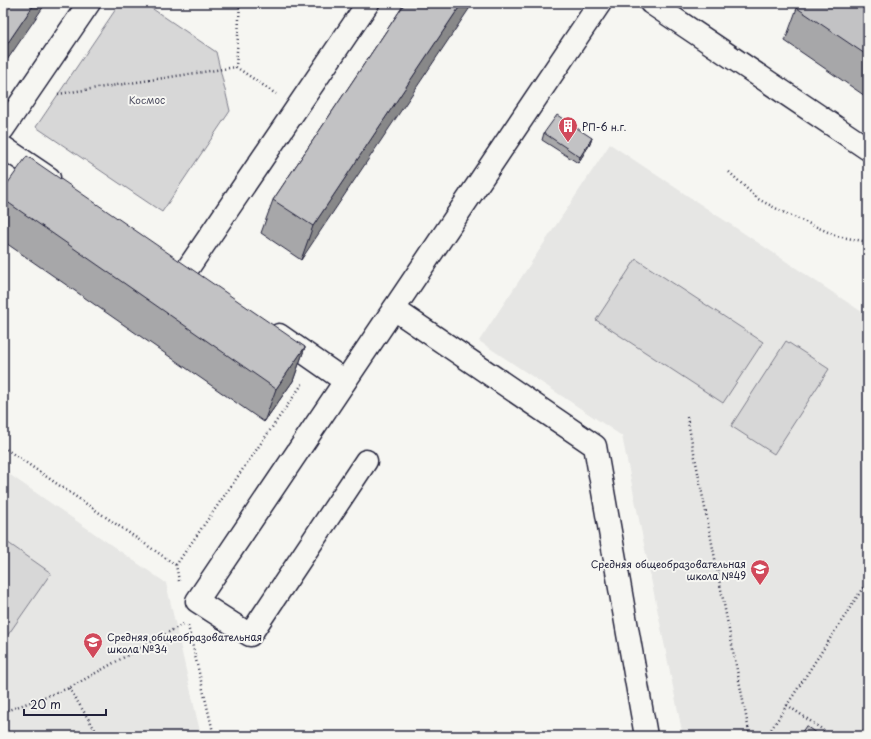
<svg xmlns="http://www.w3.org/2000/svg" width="871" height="739" font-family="'Playpen Sans',sans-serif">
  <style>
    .built { fill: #e6e6e4 }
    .green { fill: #d7d7d7; stroke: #7c7c89 }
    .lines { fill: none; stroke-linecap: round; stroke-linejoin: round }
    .minor-casing { stroke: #22223b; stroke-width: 25 }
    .path { stroke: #22223b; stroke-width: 2.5; stroke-dasharray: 1 3; stroke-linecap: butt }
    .minor { stroke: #f6f6f2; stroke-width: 22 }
    .wall { fill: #a7a7a9; stroke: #22223b }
    .shaded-wall { fill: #888889; stroke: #22223b }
    .building { fill: #c2c2c4; stroke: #22223b }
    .labels { text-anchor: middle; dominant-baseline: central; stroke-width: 4; stroke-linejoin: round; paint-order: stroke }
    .park-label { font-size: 10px; fill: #4f4f62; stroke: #f6f6f2 }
    .poi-label { font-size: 10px; fill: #22223b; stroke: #f6f6f2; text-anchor: start }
  </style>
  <rect width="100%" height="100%" fill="#f6f6f2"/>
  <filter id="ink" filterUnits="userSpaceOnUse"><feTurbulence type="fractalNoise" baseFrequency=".025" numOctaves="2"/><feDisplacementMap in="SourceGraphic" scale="8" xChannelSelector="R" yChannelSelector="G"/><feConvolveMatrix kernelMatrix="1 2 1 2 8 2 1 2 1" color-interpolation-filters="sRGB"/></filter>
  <g filter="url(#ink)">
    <g class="built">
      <path d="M610,144l258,172v420h-185l-61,-300 -143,-95z"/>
      <path d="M3,470l163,113 35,153h-198z"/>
    </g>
    <g class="green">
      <path d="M120,3h24l72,49 14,59 -68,101 -126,-85z"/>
      <path d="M636,259l127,83 -40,61 -127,-83z"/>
      <path d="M786,341l43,28 -55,85 -43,-28z"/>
      <path d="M4,540l47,33 -48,69v-101z"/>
    </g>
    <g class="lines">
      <g class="minor-casing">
        <g id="minor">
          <path d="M651,3l217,146"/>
          <path d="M3,129l86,-126"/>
          <path d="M3,147l46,31"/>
          <path d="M186,271l182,-268"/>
          <path d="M394,309l201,137 51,290"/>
          <path d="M279,335l66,46"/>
          <path d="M366,461l-116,174 -53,-34 403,-598"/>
        </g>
      </g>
      <g class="path">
        <path d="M240,3l-4,64 40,27"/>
        <path d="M58,94l178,-27"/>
        <path d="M729,172l29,27 27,14 52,23 31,6"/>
        <path d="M687,417l63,319"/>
        <path d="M3,447l173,118"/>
        <path d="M179,581l-3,-16 127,-182"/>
        <path d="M188,626l26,110"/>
        <path d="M69,688l30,48"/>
        <path d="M787,705l45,31"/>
        <path d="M3,712l66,-24 116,-65"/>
        <path d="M767,736l101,-156"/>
      </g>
      <use href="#minor" class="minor"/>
    </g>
    <g class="wall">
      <path d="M405,3l-104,257 -40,-27 12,-33z"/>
      <path d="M868,3v95l-83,-57 12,-33z"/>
      <path d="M544,133l48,5 -2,6 -12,19 -36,-23z"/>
      <path d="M3,190l302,157 -12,34 -29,41 -261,-181z"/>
    </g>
    <g class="shaded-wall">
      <path d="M35,3h11l-43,63v-16z"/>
      <path d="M462,3h11l-172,257 12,-34z"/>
      <path d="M592,138l-2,6 -12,19 2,-6z"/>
      <path d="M305,347l-12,34 -29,41 12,-33z"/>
    </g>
    <g class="building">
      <path d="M3,3h32l-32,47z"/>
      <path d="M405,3h57l-149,223 -40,-26z"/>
      <path d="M800,3h68v53l-71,-48z"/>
      <path d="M557,115l35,23 -12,19 -36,-24z"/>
      <path d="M27,156l278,191 -29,42 -273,-190v-9z"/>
      <path d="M806,726l14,10h-21z"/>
    </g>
  </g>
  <defs>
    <g id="building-pin" transform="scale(1)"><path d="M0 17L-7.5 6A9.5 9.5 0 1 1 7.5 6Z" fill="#d1495b" stroke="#f6f6f2"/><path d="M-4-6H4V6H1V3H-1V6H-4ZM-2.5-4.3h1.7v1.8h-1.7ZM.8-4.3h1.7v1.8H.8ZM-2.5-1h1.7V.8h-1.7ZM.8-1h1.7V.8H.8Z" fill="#fff"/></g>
    <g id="school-pin" transform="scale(1)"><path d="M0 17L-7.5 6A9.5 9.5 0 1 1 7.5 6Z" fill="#d1495b" stroke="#f6f6f2"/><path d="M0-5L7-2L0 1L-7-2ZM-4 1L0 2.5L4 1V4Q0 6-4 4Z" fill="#fff"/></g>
  </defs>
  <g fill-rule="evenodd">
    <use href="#building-pin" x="568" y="126"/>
    <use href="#school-pin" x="760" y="569"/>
    <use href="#school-pin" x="93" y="642"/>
  </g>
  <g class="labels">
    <g class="park-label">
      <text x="147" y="99">Космос</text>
    </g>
    <g class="poi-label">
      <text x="582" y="126">РП-6 н.г.</text>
      <text x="746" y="563" text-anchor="end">Средняя общеобразовательная<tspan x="746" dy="12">школа №49</tspan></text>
      <text x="107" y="636">Средняя общеобразовательная<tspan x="107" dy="12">школа №34</tspan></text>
    </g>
  </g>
  <rect width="871" height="739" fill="none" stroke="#f6f6f2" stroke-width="16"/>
  <rect x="8" y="8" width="855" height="723" fill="none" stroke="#22223b" stroke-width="1.5" filter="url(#ink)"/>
  <path d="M24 709v6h82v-6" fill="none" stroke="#22223b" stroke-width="2"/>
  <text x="30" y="709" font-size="12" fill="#22223b" stroke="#f6f6f2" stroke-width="3" paint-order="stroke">20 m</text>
</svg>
